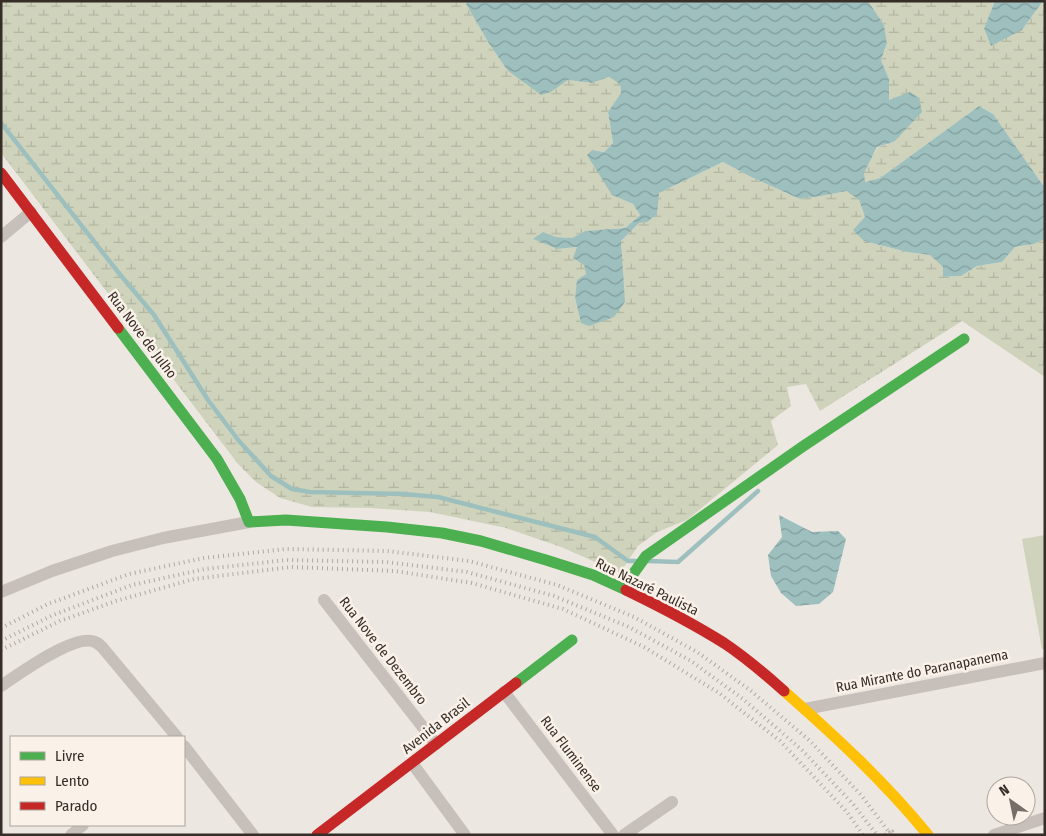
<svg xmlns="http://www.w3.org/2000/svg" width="1046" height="836" font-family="'Fira Sans Condensed',sans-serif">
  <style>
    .wetland { fill: url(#wetland-marsh) }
    .garden { fill: #cfd3bb }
    .water { fill: url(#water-waves) }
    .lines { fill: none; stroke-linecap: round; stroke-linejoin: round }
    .stream { stroke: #9dc0bf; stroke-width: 4.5 }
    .path { stroke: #bfb8b3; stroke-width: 2.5; stroke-dasharray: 2.5 2.5; stroke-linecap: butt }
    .street { stroke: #c7c0ba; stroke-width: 12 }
    .fast { stroke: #4caf50; stroke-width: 11 }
    .slow { stroke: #ffc107; stroke-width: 11 }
    .jam { stroke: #c62828; stroke-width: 11 }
    .rail { stroke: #aea9a5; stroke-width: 4; stroke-dasharray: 1 4; stroke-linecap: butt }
    .path-bridge { stroke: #bfb8b3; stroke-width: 2.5; stroke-dasharray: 2.5 2.5; stroke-linecap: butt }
    .labels { text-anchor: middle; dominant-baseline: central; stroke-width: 5; stroke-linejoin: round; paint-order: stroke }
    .street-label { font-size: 14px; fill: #372d28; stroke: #faf2e9 }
  </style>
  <defs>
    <pattern id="wetland-marsh" width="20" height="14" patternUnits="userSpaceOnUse" patternTransform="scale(1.25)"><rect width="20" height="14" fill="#cfd3bb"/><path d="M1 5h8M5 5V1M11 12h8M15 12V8" fill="none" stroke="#b2b5a1"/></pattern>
    <pattern id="water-waves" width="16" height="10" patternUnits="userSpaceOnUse" patternTransform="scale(1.25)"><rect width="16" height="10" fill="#9dc0bf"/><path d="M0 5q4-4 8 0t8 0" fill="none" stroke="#819c9b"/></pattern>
  </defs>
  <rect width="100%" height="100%" fill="#ede7e1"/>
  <g class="wetland">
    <path d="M1,1h466l-1,3 22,38 19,28 44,22 17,-12 24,3 17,-6 11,6 1,10 -13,19 5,31 -9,9 -11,-2 19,45 21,9 7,11 -15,13 -40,3 -13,7 -16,-1 -13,-4 15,16 19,-2 7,18 2,9 -8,6 -3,18 6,25 43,-21 -3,-61 18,-18 20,-30 64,-31 28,15 49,22 21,-3 26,-5 12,9 6,17 -1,24 43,11 23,3 13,12v10l18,-1 16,-10 25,-4 13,-15 19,-3 11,-5v138l-83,-56 -142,90 -14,-27 -19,3 4,19 -20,15 7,24 -91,75 -30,12 -19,14 -18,27 -59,-26 -55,-19 -76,-16 -60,-4 -58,-1 -32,-9 -24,-16 -18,-18 -237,-311z"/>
    <path d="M868,1h127l-11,27 38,2 21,-29h2v187l-52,-74 -14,-8 -99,72 -15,4 -2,-9 15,-26 17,-5 -6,-41v-22l-8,-19 6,-17 -3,-18z"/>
  </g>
  <path class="garden" d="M1045,535v114h-3l-20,-110z"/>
  <g class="water">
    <path d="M467,1h401l16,24 3,18 -6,17 8,19v21l21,-8 9,6 3,14 -28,30 -17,5 -13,26 1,9 15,-4 99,-72 14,8 52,74v51l-11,5 -19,3 -13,15 -25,4 -16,10 -18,1v-10l-13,-12 -23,-3 -43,-11 -11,-11 12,-13 -6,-17 -12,-9 -26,5 -21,3 -49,-22 -28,-15 -64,31 -2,21 -10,8 -8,1 -18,18 4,61 -11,15 -25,9 -8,-3 -6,-25 2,-18 9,-6 -2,-9 -11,-7 4,-11 -19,2 -25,-10 10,-7 13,5 16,1 13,-7 40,-3 15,-13 -7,-11 -21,-9 -25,-40 5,-5 12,2 9,-9 -5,-31 13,-19 -1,-9 -11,-7 -17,6 -24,-3 -17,12 -10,3 -34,-25 -19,-28 -22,-38z"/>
    <path d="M995,1h48l-21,29 -31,16 -7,-18z"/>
    <path d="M779,515l33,17 26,-1 8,8 -13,53 -14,12 -23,2 -15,-13 -10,-17 -3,-21 14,-18z"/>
  </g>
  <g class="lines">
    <g class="stream">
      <path d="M1,123l117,149 36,43 54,85 31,41 32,35 21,13 18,3 93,2 35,3 157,40 33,24h8"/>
      <path d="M648,561l30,1 80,-71"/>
    </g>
    <path class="path" d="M892,830l4,5"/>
    <g class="street">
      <path d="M1,237l30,-25"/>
      <path d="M1,592l51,-21 60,-20 51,-13 86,-16"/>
      <path d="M324,600l112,144"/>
      <path d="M1,686c18,-12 74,-53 94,-44 3,1 5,3 7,5l75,90"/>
      <path d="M504,692l109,143"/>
      <path d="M805,709l240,-46"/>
      <path d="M184,746l69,89"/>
      <path d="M412,763l53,72"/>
      <path d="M71,835l12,-10"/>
      <path d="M624,835l48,-33"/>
      <path d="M994,835l51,-17"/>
    </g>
    <g class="fast">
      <path d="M118,328l99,131 23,40 9,23 37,-2 101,7 55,6 39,8 65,19 47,15 33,15"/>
      <path d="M623,588l23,-32 156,-109 162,-108"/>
      <path d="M516,683l56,-43"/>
    </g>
    <path class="slow" d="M784,691c51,45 101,91 144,144"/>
    <g class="jam">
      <path d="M1,173l117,155"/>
      <path d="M626,590c33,16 66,33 98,53 21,14 41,31 60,48"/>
      <path d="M317,835l199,-152"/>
    </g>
    <g class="rail">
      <path d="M1,628l47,-24 81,-30 75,-16 82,-9 101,2 82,10 88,24 77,32 63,35 53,38 60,51 52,55 29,39"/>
      <path d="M1,641l52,-26 79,-30 73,-16 82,-9 99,2 81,10 87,24 75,31 62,34 52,38 59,51 51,54 24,31"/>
      <path d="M1,650l59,-29 56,-20 78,-22 97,-12 104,4 77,12 91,26 81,38 75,46 61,48 67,71 16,23"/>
    </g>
    <path class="path-bridge" d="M884,835l8,-5"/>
  </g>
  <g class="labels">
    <g class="street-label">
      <text transform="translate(142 335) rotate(53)">Rua Nove de Julho</text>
      <text transform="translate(647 587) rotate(26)">Rua Nazaré Paulista</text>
      <text transform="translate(383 651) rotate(52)">Rua Nove de Dezembro</text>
      <text transform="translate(922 671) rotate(-11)">Rua Mirante do Paranapanema</text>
      <text transform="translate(436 726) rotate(-38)">Avenida Brasil</text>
      <text transform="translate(571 754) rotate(53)">Rua Fluminense</text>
    </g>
  </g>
  <rect width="1046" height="836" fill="none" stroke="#372d28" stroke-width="5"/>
  <rect x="10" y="736" width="175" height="90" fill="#faf2e9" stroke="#aca39c"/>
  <rect x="20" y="752" width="25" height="8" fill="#4caf50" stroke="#aca39c"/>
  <text x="55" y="761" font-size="15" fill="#372d28">Livre</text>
  <rect x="20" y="777" width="25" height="8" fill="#ffc107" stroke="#aca39c"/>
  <text x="55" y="786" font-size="15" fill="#372d28">Lento</text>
  <rect x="20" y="802" width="25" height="8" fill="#c62828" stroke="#aca39c"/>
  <text x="55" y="811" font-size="15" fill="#372d28">Parado</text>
  <g transform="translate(1011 801) rotate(327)"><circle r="24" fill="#faf2e9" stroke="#aca39c"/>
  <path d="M0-4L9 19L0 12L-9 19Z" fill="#776e69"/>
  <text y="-8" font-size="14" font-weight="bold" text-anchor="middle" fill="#372d28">N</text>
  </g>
</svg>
